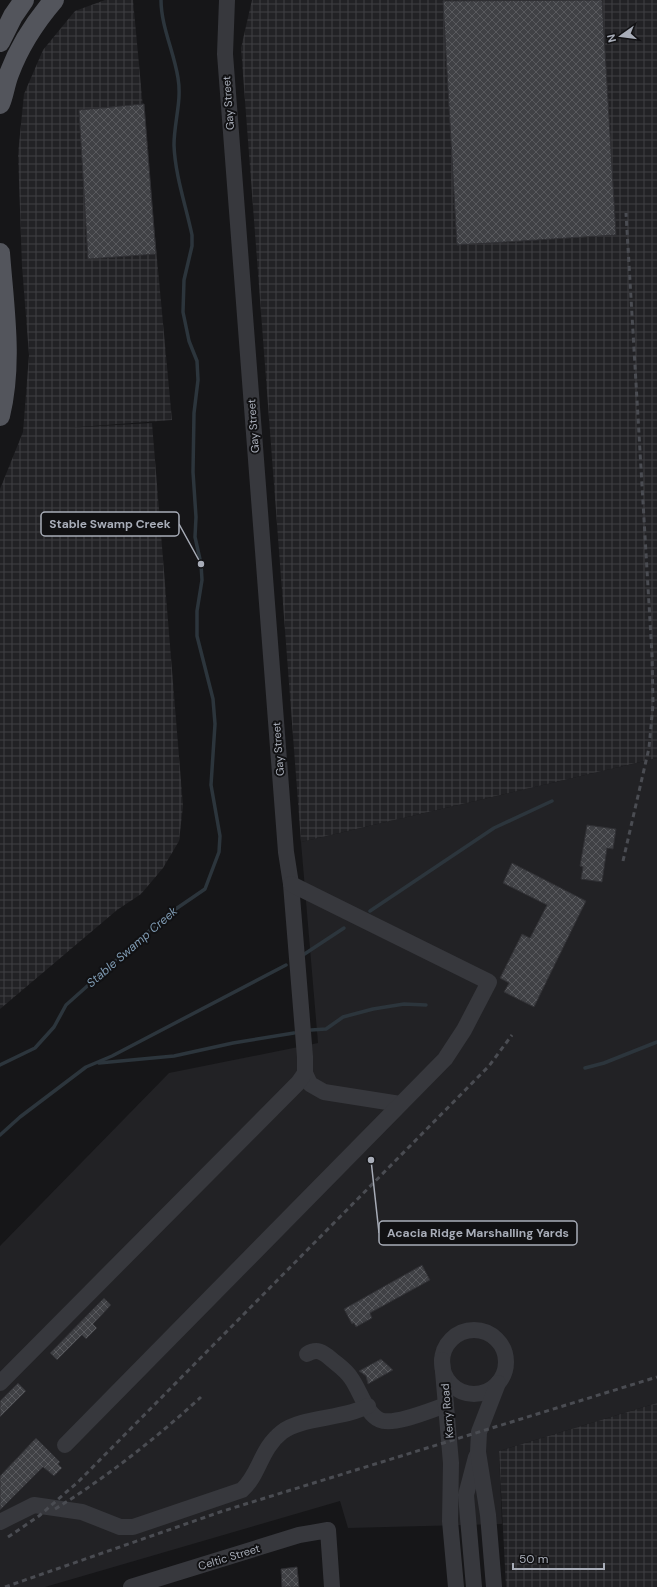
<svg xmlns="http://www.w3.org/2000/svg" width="657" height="1587" font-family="'DM Sans',sans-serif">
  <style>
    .built { fill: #222225 }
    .industrial { fill: url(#industrial-grid) }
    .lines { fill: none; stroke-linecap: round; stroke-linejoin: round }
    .stream { stroke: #2c353c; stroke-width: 3.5 }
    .building { fill: url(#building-cross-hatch); stroke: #303034 }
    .minor { stroke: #37383d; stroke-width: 16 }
    .major { stroke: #53555c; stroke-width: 20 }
    .rail { stroke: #4a4c52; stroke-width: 3; stroke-dasharray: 5 4; stroke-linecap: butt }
    .labels { text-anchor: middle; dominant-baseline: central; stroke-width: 4; stroke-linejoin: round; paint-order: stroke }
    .street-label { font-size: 11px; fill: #a8adb8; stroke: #111113 }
    .water-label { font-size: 12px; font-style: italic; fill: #7f9bb3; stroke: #111113 }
    .leader { fill: none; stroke: #a8adb8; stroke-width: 1.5 }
    .callout-dot { fill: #a8adb8; stroke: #111113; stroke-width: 1.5 }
    .callout { fill: #111113; stroke: #a8adb8; stroke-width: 1.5 }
    .callout-label { font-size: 12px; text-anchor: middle; font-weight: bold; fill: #a8adb8 }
  </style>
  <defs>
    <pattern id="industrial-grid" width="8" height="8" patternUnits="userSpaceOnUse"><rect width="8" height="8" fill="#222225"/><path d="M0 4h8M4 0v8" fill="none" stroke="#3f3f43"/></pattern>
    <pattern id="building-cross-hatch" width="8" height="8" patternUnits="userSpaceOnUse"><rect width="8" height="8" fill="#404145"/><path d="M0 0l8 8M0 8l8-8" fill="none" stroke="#595a5e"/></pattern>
  </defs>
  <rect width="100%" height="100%" fill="#161618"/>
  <path class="built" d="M657,758v645l-158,48 3,73 -154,4 -8,-27 -295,86h-45v-341l169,-173 149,-30 -17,-201z"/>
  <g class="industrial">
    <path d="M105,0h28l39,420 -106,8 86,-5 31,383 -4,35 -16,27 -22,26 -24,16 -117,99v-520l23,-57 6,-77 -7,-89 -4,-112 6,-60 19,-44 32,-39z"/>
    <path d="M252,0h405v758l-356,84 -60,-794z"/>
    <path d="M657,1403v184h-151l-7,-136z"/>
  </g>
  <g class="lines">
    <g class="stream">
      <path d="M370,911l124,-83 58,-27"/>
      <path d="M303,955l41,-27"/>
      <path d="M311,1030l15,-1 17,-12 30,-8 31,-5 22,1"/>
      <path d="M99,1063l75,-7 59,-13 61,-10"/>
      <path d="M0,1065l35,-17 19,-21 12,-22 101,-90 38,-26 14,-37 1,-16 -9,-51 4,-61 -2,-25 -16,-63v-25l5,-31 -1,-16 -6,-27 1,-20 -3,-45 1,-59 4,-33 -1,-19 -8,-20 -6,-29 1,-32 8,-34v-11c-6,-29 -17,-60 -18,-90 0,-23 8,-44 4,-67 -4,-26 -17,-52 -17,-78"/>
      <path d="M585,1068l19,-5 53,-21"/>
      <path d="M0,1135l20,-18 66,-50 26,-11 174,-91"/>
    </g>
  </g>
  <g class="building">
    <path d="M602,0l14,235 -159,10 -14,-244z"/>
    <path d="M144,104l12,150 -68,5 -9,-149z"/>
    <path d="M587,825l29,4 -3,20 -6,-1 -5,34 -21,-3 2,-12 -3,-1z"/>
    <path d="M512,863l74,38 -52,106 -30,-15 5,-9 -9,-5 22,-44 8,4 17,-33 -44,-22z"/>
    <path d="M422,1265l8,15 -60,33 2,5 -16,9 -2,-4 -2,1 -8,-15z"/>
    <path d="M104,1298l7,7 -18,19 4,4 -11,11 -4,-4 -25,25 -7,-7z"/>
    <path d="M381,1359l12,11 -25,14 -2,-8 -7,-5z"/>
    <path d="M18,1383l8,8 -26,26v-16z"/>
    <path d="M36,1438l24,24 -2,2 4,4 -8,8 -11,-9 -43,43v-34z"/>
    <path d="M297,1567l2,20h-17l-1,-18z"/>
  </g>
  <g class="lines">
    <g class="minor">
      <path d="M305,1073l5,11 14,8 76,12"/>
      <circle cx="474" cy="1362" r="32"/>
      <path d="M307,1354c10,-6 16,-2 24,5 7,6 15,11 20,19 9,12 15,36 29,42 14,6 51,-10 66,-15"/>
      <path d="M442,1360l9,103 -1,58 6,66"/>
      <path d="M0,1383l298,-300 7,-10v-16l-14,-173 -5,-32 -61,-798 2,-54"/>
      <path d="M65,1445l380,-386 19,-29 25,-48 -198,-98"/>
      <path d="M0,1522l34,-17 48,7 38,15h13l109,-37c18,-16 18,-41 40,-58 19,-15 61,-13 86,-26"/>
      <path d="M131,1587l168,-52 29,-5 4,57"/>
      <path d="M474,1587l-8,-92 10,-38"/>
      <path d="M494,1587l-6,-72 -10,-63 1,-20 19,-49"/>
    </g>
    <g class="major">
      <path d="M0,42l13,-26 11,-16"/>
      <path d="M0,104c4,-9 5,-20 9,-30 10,-27 27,-53 45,-74"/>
      <path d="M0,253c4,54 13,109 0,163"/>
    </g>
    <g class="rail">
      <path d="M623,861l26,-113 4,-44 -1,-49 -26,-442"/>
      <path d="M55,1509c52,-32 100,-70 146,-112"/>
      <path d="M8,1537l31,-21 40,-35 410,-415 23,-31"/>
      <path d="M5,1587l218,-76 434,-134"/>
    </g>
  </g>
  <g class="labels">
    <g class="street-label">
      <text transform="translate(228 103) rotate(-94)">Gay Street</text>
      <text transform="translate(253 426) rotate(-94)">Gay Street</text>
      <text transform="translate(278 749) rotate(-94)">Gay Street</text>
      <text transform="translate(447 1411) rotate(-95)">Kerry Road</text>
      <text transform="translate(229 1557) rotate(-17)">Celtic Street</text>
    </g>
    <g class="water-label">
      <text transform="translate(132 947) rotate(-41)">Stable Swamp Creek</text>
    </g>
  </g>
  <path class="leader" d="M201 564L179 524M371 1160L379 1233"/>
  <g class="callout-dot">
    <circle cx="201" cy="564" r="4"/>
    <circle cx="371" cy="1160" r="4"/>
  </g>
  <g class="callout">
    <rect x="41" y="512" width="138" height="24" rx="4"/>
    <rect x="379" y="1221" width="198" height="24" rx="4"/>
  </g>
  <g class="callout-label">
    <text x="110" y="528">Stable Swamp Creek</text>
    <text x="478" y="1237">Acacia Ridge Marshalling Yards</text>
  </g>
  <g transform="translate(621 36) rotate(256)" stroke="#111113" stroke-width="3" paint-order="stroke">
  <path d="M0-3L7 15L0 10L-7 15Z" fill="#a8adb8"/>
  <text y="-6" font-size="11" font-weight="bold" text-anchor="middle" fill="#a8adb8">N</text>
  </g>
  <path d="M513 1563v6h91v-6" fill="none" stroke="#a8adb8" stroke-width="2"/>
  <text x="519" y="1563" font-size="12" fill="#a8adb8" stroke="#111113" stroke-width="3" paint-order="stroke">50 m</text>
</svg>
